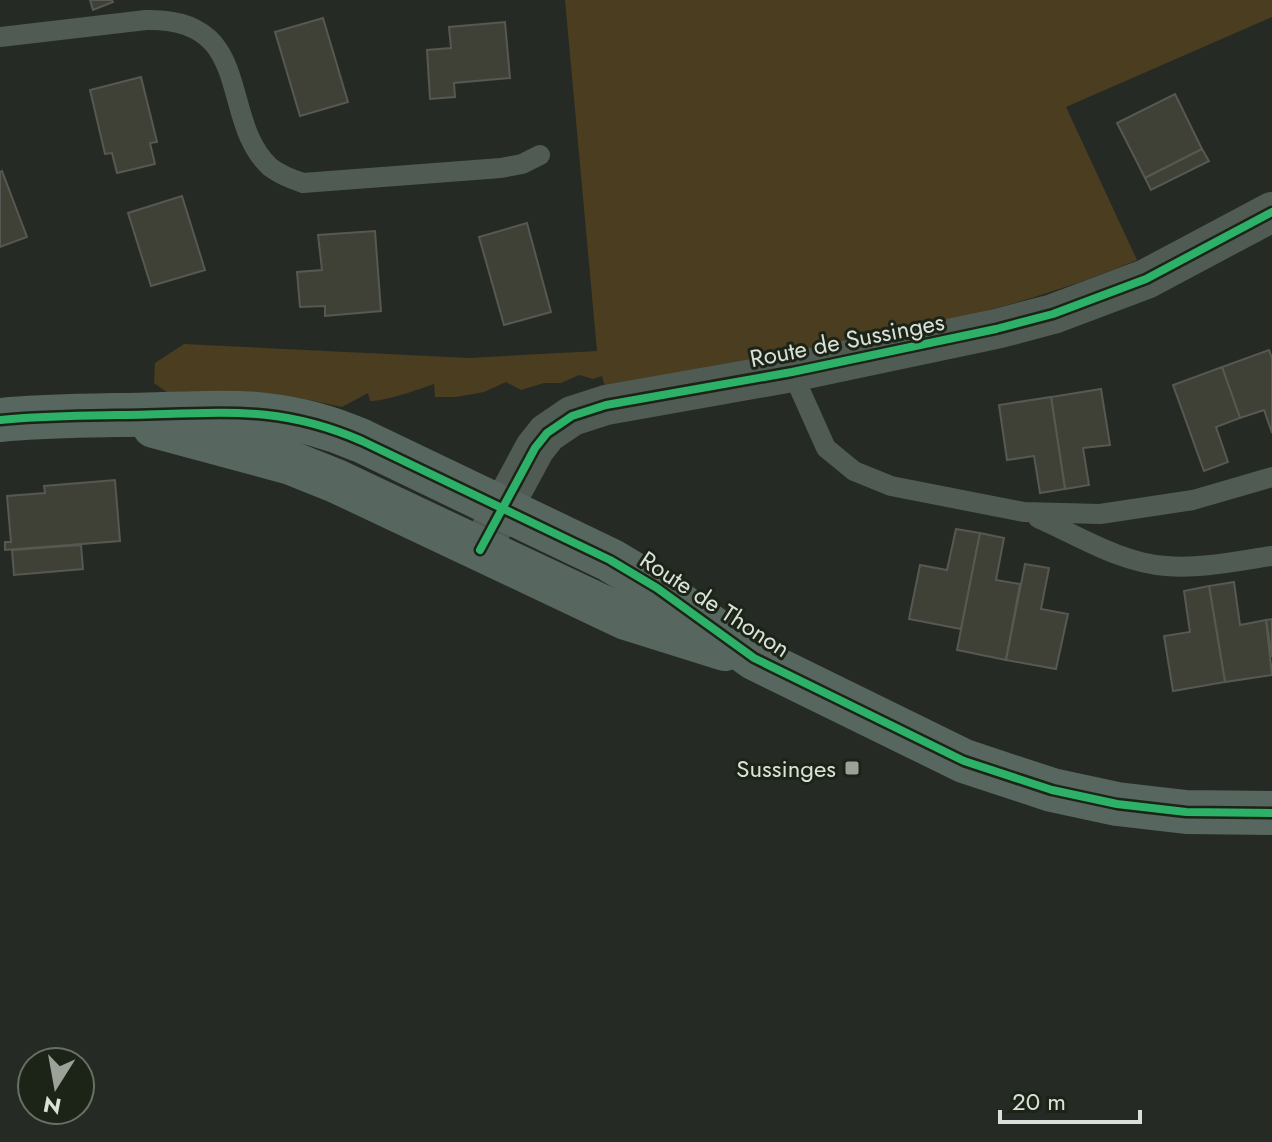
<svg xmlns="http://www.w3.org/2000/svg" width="1272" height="1142" font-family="Jost,sans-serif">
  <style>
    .green { fill: #4b3d1f }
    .building { fill: #404136; stroke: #565852; stroke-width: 2 }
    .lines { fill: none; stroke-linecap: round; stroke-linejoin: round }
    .lane { stroke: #505b54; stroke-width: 20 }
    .street { stroke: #505b54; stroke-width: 40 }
    .secondary { stroke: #57665e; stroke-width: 44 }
    .cycleway-casing { stroke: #1b2417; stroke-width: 13 }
    .cycleway { stroke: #2db169; stroke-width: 8 }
    .poi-dot { fill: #9ca199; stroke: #1b2417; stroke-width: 3 }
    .labels { text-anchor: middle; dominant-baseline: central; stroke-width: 6; stroke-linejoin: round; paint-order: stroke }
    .street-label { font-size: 24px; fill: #dbe1d8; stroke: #1b2417 }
    .poi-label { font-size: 24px; fill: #dbe1d8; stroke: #1b2417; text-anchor: end }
  </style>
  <rect width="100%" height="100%" fill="#262a24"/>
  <path class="green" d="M565,0h707v17l-206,90 71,153c-166,70 -355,93 -532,127l-3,-11 -9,3 -14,-4 -18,8h-17l-23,7 -15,-8 -22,10 -28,5h-21l-1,-13c-17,6 -48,17 -64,17l-2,-8 -26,14 -47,-10 -47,-4 -76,3 -18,-13 1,-20 29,-19 285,14 128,-7z"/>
  <g class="building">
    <path d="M90,0h22l1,2 -20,8z"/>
    <path d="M323,18l25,84 -48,14 -25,-84z"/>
    <path d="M505,22l5,56 -56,5 1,14 -25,2 -3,-49 24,-2 -2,-21z"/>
    <path d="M141,77l16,65 -7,1 5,21 -38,9 -5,-20 -7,1 -15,-64z"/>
    <path d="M1175,94l27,55 -57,29 -28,-55z"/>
    <path d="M1202,149l7,12 -58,29 -6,-12z"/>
    <path d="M2,171l25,66 -27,10v-75z"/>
    <path d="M182,196l23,74 -54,16 -23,-73z"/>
    <path d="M527,223l24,89 -47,13 -25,-88z"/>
    <path d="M375,231l6,80 -56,5v-10l-25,1 -3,-35 25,-2 -4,-35z"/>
    <path d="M1269,350l3,8v75l-8,-23 -24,8 -18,-51z"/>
    <path d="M1222,367l18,51 -24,9 12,35 -24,9 -31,-86z"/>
    <path d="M1101,389l9,56 -27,3 6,37 -24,4 -14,-92z"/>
    <path d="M1051,397l14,92 -25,4 -6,-37 -27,4 -8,-55z"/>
    <path d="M115,480l5,61 -115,9v-8h6l-4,-46 38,-3 -1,-7z"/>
    <path d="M956,529l24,4 -19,96 -52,-10 11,-54 27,5z"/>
    <path d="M980,533l24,5 -8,42 24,4 -14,76 -49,-10z"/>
    <path d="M81,545l2,24 -69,6 -2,-25z"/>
    <path d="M1025,564l24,4 -8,41 27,5 -12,55 -50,-9z"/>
    <path d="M1234,582l6,43 26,-5 6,55 -47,7 -16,-96z"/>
    <path d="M1209,586l16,96 -52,9 -9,-55 26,-4 -6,-41z"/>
    <path d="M1272,619v38l-6,-37z"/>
  </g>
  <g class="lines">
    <g class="lane">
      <path d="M0,37l146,-17c110,-3 72,99 124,147 10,8 21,12 33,16l198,-15 21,-4 18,-9"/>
      <path d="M792,372l34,76 28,23 37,15 133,26 76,2 93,-14 79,-23"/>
      <path d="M1038,518c41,18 83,45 128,48 35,3 71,-5 106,-10"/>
    </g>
    <path class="street" d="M480,550l55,-102 12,-15 25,-17 34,-11 186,-33 204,-43 57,-15 93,-35 126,-67"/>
    <g class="secondary">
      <path d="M0,420c39,-4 77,-4 116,-5 94,0 155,-14 246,26l248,119 47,28 97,70 210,103 88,29 65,14 69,8 86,1"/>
      <path d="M154,426l137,37 45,18 290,137 99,31"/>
    </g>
    <g class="cycleway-casing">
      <g id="cycleway">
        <path d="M0,420c39,-4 77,-4 116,-5 94,0 155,-14 246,26l248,119 47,28 97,70 210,103 88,29 65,14 69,8 86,1"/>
        <path d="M480,550l55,-102 12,-15 25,-17 34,-11 186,-33 204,-43 57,-15 93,-35 126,-67"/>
      </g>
    </g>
    <use href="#cycleway" class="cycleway"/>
  </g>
  <rect class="poi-dot" x="844" y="760" width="16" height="16" rx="4"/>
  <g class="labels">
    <g class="street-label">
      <text transform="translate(847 340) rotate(-11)">Route de Sussinges</text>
      <text transform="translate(715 604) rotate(33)">Route de Thonon</text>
    </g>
    <g class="poi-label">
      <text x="836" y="768">Sussinges</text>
    </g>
  </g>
  <g transform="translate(56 1086) rotate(191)"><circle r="38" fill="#1b2417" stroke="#687064" stroke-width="2"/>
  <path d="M0-6L14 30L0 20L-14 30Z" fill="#9ca199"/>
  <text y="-12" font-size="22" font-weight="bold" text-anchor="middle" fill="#dbe1d8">N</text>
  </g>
  <path d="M1000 1110v12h140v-12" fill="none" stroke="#dbe1d8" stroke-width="4"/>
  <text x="1012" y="1110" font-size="24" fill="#dbe1d8" stroke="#1b2417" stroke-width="6" paint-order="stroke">20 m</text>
</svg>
